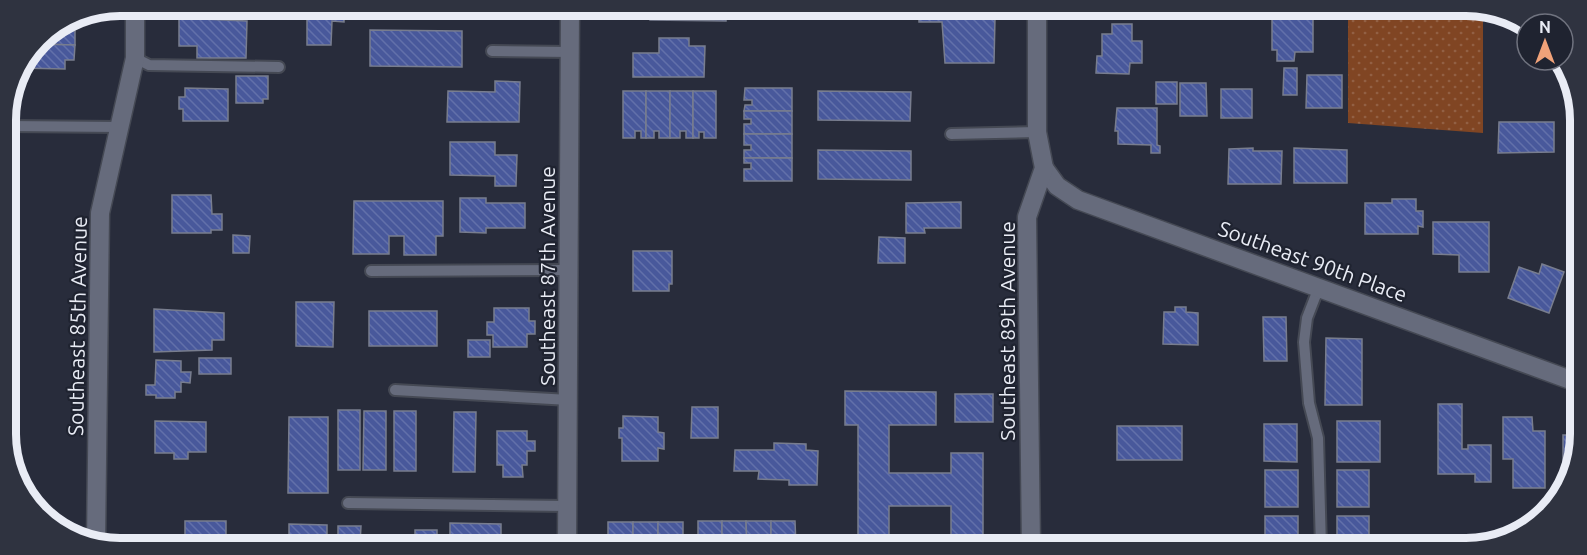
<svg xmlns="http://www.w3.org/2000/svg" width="1587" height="555" font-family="Ubuntu,sans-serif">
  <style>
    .grass { fill: url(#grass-dots) }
    .building { fill: url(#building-back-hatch); stroke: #787d8e; stroke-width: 1.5 }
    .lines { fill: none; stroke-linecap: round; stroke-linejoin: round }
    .lane-casing { stroke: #454954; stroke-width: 14 }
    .street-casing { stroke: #454954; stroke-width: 21 }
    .lane { stroke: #666b7c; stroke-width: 10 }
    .street { stroke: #666b7c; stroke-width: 18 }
    .labels { text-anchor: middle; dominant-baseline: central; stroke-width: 4.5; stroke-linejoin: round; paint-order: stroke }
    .street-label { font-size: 21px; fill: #e9ecf5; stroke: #1f2330 }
    .rim { fill: none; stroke: #e9ecf5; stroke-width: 8 }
  </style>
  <defs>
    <pattern id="grass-dots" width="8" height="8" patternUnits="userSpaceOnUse" patternTransform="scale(1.5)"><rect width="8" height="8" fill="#804523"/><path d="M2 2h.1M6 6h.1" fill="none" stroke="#926044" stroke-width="1.8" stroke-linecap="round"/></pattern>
    <pattern id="building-back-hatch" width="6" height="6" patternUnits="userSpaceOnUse" patternTransform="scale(1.5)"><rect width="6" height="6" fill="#48589b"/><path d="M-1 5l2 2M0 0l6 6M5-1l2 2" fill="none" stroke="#6270aa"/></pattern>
  </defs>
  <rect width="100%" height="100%" fill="#282c3b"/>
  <path class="grass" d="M1348,11l135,1v121l-135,-10z"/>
  <g class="building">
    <path d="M177,6h47v4l-47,1z"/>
    <path d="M307,7h37v15l-12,-1 -1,24h-24z"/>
    <path d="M462,7l35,1v6h-14l1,-5z"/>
    <path d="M650,8l76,1v12l-76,-1z"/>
    <path d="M919,9l30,1v8h46l-1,45h-49l-3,-41h-23z"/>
    <path d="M1155,10l21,1v8l-21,-1z"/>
    <path d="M1300,11v6h13v35h-18l-1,9h-17v-11h-5v-32l15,-1v-5z"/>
    <path d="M179,18l68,3 -1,37h-49v-12h-18z"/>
    <path d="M1112,24h20v17h10v22h-12l-1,11 -33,-1 1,-17h5v-22h10z"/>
    <path d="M66,27v3l9,1v14l-38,-1 8,-9z"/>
    <path d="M370,30l92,1v36l-92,-1z"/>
    <path d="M659,38h30v8h16l-1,31h-71v-24h26z"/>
    <path d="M37,44l38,1 -1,15h-9v9l-45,-1z"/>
    <path d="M1284,68h13v27h-14z"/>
    <path d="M1307,75h35v33h-36z"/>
    <path d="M236,76h32v23h-5v4h-27z"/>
    <path d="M495,81l25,1 -1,40h-72l1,-31 47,1z"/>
    <rect x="1156" y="82" width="21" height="22"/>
    <path d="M1180,83h26l1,33h-27z"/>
    <path d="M185,88l43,1v32h-45v-12h-4v-12h6z"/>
    <path d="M745,88h47v23h-48l1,-6h7v-5h-8z"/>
    <rect x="1221" y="89" width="31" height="29"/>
    <path d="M623,91h23v47h-5v-7h-6v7h-12z"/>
    <path d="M646,91h24v47h-11v-7h-5v7h-8z"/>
    <path d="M670,91h23v47h-7v-7h-6v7h-10z"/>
    <path d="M693,91h23v47h-12v-6h-5v6h-6z"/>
    <path d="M818,91l93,1 -1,29 -92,-1z"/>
    <path d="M1117,108h40v37l3,1v7h-9v-8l-33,-1v-13h-3z"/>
    <path d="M744,111h48v23h-48v-10h7v-5h-7z"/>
    <path d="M1499,122h55v30l-56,1z"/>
    <path d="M744,134h48v24h-48v-8h7v-5h-7z"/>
    <path d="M450,142h45v13h22l-1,31h-21v-10l-45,-1z"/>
    <path d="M1253,148v3h29l-1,33h-53l1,-35z"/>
    <path d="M1294,148l53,2v33h-53z"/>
    <path d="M818,150l93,1v29l-93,-1z"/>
    <path d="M744,158h48v23h-48v-12h7v-6h-7z"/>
    <path d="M172,195h39l1,19h10v16h-11v3h-39z"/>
    <path d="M460,198h26v5h39v25h-39v5l-26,-1z"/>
    <path d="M1392,199h24v12h7v16l-5,-1v8h-53v-31h27z"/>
    <path d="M354,201h89v35h-7v19h-32v-19h-15v18h-36z"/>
    <path d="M961,202v26h-37l1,5h-19v-30z"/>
    <path d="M1433,222h56v50h-30v-17l-26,-1z"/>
    <path d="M233,235l17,1 -1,17h-16z"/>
    <path d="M879,237l26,1v25h-27z"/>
    <path d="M633,251h39v33h-3v7h-36z"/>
    <path d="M1542,264l22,8 -15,41 -41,-15 11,-31 20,7z"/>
    <path d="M296,302h38l-1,45 -37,-1z"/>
    <path d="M1175,307h11v5l12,1v32l-35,-1 1,-32h11z"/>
    <path d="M494,308h35v13h6v13h-8v13h-34v-12h-6v-13h7z"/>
    <path d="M154,309l70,4v27h-12v10l-58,2z"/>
    <rect x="369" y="311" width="68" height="35"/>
    <path d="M1263,317h23l1,44h-23z"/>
    <path d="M1326,338l36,1v66h-37z"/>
    <rect x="468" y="340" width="22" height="17"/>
    <rect x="199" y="358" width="32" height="16"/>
    <path d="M156,360l25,1v11h10l-1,11 -9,-1v10h-6v6h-19v-3h-10v-10h9z"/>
    <path d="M845,391l91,1v33h-47v48h62v-20h32v94h-32v-41h-62v40h-31v-121h-13z"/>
    <rect x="955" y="394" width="38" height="28"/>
    <path d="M1438,404h24v45h6v-4h23v37h-16v-8h-37z"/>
    <path d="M692,407h26v31h-27z"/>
    <rect x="338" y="410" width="22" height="60"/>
    <path d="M364,411h22v59h-23z"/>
    <rect x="394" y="411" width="22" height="60"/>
    <path d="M454,412h22l-1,60h-22z"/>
    <path d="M623,416l35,1v15l6,1v16l-6,-1v13h-36v-23h-3v-10h4z"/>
    <path d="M289,417h39v76h-40z"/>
    <path d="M1503,417h29l1,14h12v57h-32v-29h-10z"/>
    <path d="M155,421l51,1v30h-18v7h-14v-6h-19z"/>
    <rect x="1337" y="421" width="43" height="41"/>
    <path d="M1264,424h33v38l-33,-1z"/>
    <rect x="1117" y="426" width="65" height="34"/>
    <path d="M497,431h30v10h8v10h-8v14h-5l1,12h-20v-12h-6z"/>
    <path d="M1563,435h12l-1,37h-11z"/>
    <path d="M774,443l32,1v6l12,1 -1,34h-28v-5l-31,-1 1,-8h-25l1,-21h39z"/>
    <rect x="1265" y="470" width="33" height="37"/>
    <rect x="1337" y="470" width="32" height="37"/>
    <rect x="1265" y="516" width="33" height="32"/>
    <rect x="1337" y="516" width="32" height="32"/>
    <path d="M185,521h41v23l-41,-1z"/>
    <rect x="698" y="521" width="24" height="25"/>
    <path d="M722,521h24l1,25h-25z"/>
    <path d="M746,521h25v25h-24z"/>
    <path d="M771,521h24l1,25h-25z"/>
    <rect x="608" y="522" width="25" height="23"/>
    <rect x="633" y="522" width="25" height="23"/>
    <rect x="658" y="522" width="25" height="23"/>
    <path d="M450,523l51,1v21h-51z"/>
    <path d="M289,524l38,1v19h-38z"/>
    <path d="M338,526h23l-1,18h-22z"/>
    <rect x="415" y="530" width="22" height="14"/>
    <path d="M365,536l22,1v7h-22z"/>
    <rect x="387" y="537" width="22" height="7"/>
  </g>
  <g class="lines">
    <g class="lane-casing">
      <g id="lane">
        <path d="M492,51l78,1"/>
        <path d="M135,58l14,7 130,2"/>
        <path d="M6,126l114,1"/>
        <path d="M951,134l86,-2"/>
        <path d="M371,271l198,-1"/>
        <path d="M1319,287l-12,31 -3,24 5,61 9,35 3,110"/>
        <path d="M395,390l174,10"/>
        <path d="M348,503l219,3"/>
      </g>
    </g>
    <g class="street-casing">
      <g id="street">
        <path d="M1044,168l13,18 21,14 498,182"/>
        <path d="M96,543l4,-330 35,-155v-52"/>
        <path d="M567,545l3,-537"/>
        <path d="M1031,547l-4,-330 17,-49 -7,-36v-122"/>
      </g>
    </g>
    <use href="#lane" class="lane"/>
    <use href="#street" class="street"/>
  </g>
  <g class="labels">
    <g class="street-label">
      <text transform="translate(1313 261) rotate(20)">Southeast 90th Place</text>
      <text transform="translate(547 276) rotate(-90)">Southeast 87th Avenue</text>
      <text transform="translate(77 326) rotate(-89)">Southeast 85th Avenue</text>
      <text transform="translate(1007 331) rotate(-90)">Southeast 89th Avenue</text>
    </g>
  </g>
  <path d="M0 0H1587V555H0ZM120 16H1466A104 104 0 0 1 1570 120V434A104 104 0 0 1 1466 538H120A104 104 0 0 1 16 434V120A104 104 0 0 1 120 16Z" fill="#2f3340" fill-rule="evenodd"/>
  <path class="rim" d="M120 16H1466A104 104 0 0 1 1570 120V434A104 104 0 0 1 1466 538H120A104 104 0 0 1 16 434V120A104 104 0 0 1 120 16Z"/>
  <g transform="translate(1545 42)"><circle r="28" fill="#1f2330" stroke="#70737f" stroke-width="1.5"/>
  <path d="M0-4.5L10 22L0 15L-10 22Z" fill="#f0a279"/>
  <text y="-9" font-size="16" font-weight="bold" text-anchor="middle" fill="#e9ecf5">N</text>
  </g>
</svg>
